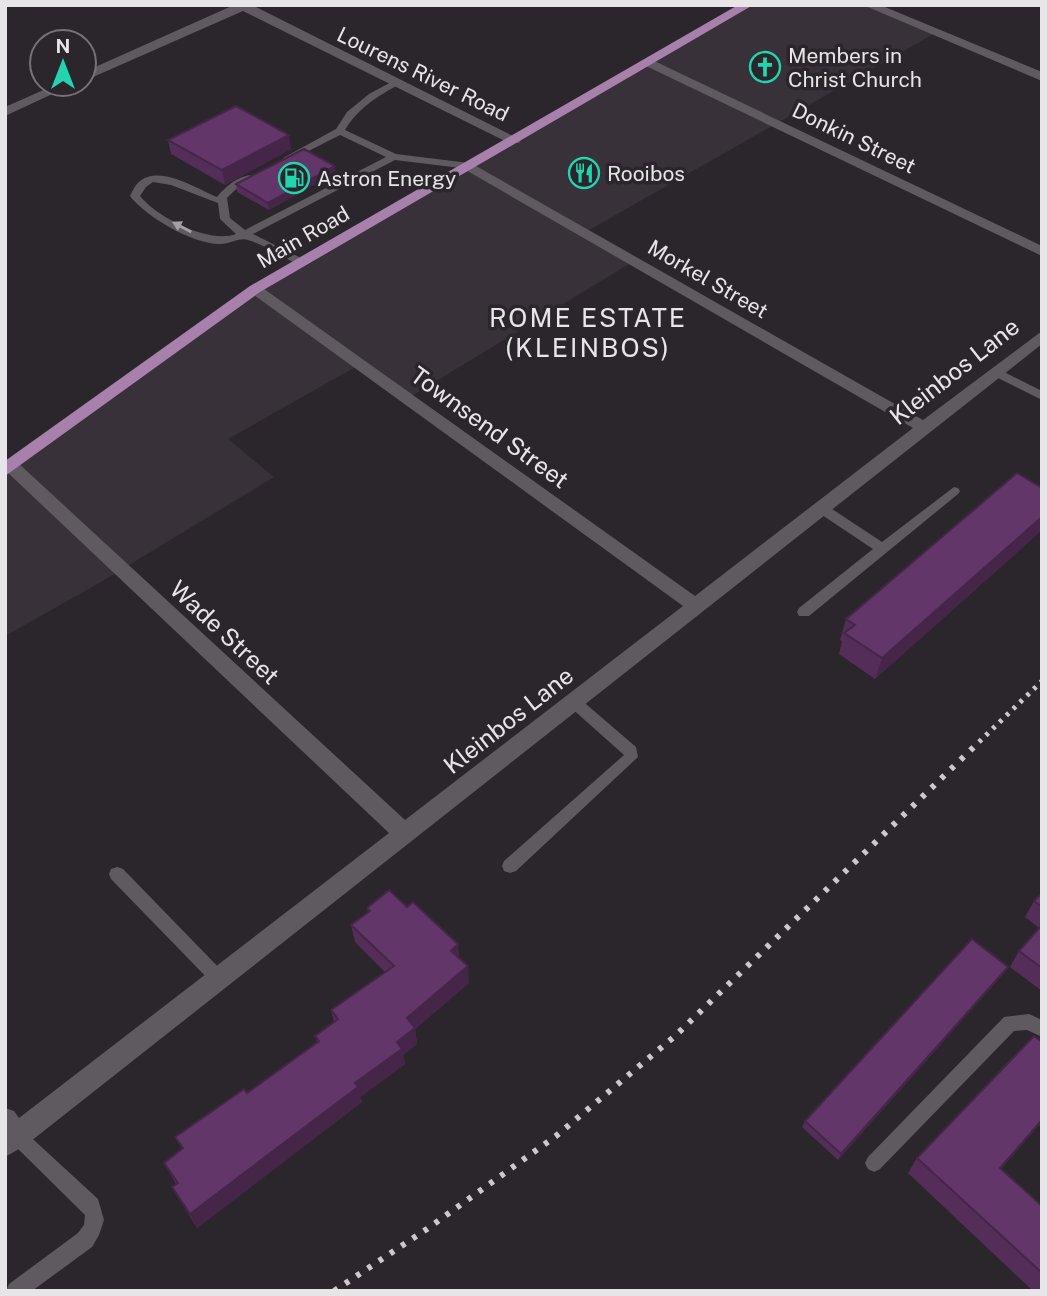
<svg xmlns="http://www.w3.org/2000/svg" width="1047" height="1296" font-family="'Public Sans',sans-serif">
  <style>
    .built { fill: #39313a }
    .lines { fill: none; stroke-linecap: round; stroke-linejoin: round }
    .service { fill: #5f5a5f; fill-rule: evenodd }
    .minor { fill: #5f5a5f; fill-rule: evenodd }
    .primary { fill: #a880ac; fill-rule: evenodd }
    .rail-far1 { stroke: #ccc8cc; stroke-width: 5; stroke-dasharray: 3.5 6; stroke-linecap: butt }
    .rail { stroke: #ccc8cc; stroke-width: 6; stroke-dasharray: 4.5 9; stroke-linecap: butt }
    .wall { fill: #542e59 }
    .shaded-wall { fill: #452649 }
    .building { fill: #623668; stroke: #452649; stroke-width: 2 }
    .oneway { fill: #a4a0a4 }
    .labels { text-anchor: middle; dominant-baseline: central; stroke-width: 7; stroke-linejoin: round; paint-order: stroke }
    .far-poi-label { font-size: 21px; fill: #e8e5e8; stroke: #2b262b; text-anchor: start }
    .far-street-label { font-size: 21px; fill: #e8e5e8; stroke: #2b262b }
    .street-label { font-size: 24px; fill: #e8e5e8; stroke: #2b262b }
    .neighbourhood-label { font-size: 26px; letter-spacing: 2px; fill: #e8e5e8; stroke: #2b262b }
  </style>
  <rect width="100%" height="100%" fill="#2b262b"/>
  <path class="built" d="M749,5h123l65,27 -353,201 45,31 -224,136 -46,-35 -131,74 46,38 -173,105 -96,54v-162l252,-185z"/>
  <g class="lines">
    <g class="service">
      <path d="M397,79l3,1v4c-22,12 -42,24 -55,46l51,24 73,9 5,3 -5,3 -74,-9 -142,74 52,26v4h-8c-16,-8 -33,-19 -49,-24 -8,-3 -19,4 -27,4 -27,1 -75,-27 -91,-48 2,-4 5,-11 9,-14 21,-18 57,7 78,15 9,-11 23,-23 38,-22v4l-20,11 -8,8 3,20 15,12 141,-73 -46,-22 -49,25 -8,-2 53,-29 11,-17 22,-18zM153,182l18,3 47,18 2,16 16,15c-27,10 -78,-16 -96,-38l6,-9z"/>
      <path d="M996,368l46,23v9l-50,-25 -2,-3z"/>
      <path d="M954,487l4,1 2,3 -2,3 -149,122h-10l-2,-4 2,-4 74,-59 -57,-38 -1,-3 1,-3h10l56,37z"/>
      <path d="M574,696l5,2 57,49 2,10 -122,114 -6,2 -6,-2 -2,-5 2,-5 120,-106 -55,-49 -2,-4 2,-4z"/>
      <path d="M117,867l6,2 102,105 2,5 -2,5 -6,3 -6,-3 -102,-105 -2,-5 2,-5z"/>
      <path d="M1029,1014l13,6v17l-15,-7 -13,1 -134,138 -6,3 -6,-3 -3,-6 3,-6 136,-140z"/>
      <path d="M17,1127l6,3 75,69 6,21 -5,15 -7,12 -60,44h-26l3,-7 69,-51 6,-8 1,-10 -74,-73 -3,-6 3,-6z"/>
    </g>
    <g class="minor">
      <path d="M234,5h18l269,135 -2,3h-10l-266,-132 -159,70v-9z"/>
      <path d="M863,5h17l162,67v9z"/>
      <path d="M648,58l394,188v10l-398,-191 -2,-3z"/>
      <path d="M57,84h17l-69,32v-9z"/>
      <path d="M469,162l454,258 119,-89v13l-1016,801 -21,12v-49l9,3 5,7 370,-285 -384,-363v-8h12l388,358 278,-214 -433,-314 -3,-3 3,-3h10l435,310 218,-168 -449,-259v-6z"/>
    </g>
    <path class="primary" d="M738,5h15l-493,287 -255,184v-15l245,-175z"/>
    <path class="rail-far1" d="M979,742l63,-61"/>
    <path class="rail" d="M334,1291l93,-62 129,-93 119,-100 305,-295"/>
  </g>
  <g class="wall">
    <path d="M168,140l123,9 -66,36 -54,-31z"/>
    <path d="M335,173l-66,37 -32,-18 -1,-8z"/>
    <path d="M1042,488v42l-167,149 -36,-25 3,-13 -2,-1 6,-21z"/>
    <path d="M1042,893v98l-32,-24 9,-16 20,-23 -14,-11 9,-16z"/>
    <path d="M367,908l92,50 10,25 -54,46 2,15 -14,11 2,9 -45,33 2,5 -165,126 -25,-41 4,-3 -12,-21 18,-14 -7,-12 72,-44 70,-51 -2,-6 19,-14 -3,-12 54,-38 -30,-30 -4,-17 17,-13z"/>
    <path d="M1004,973l-166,187 -36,-33 3,-6z"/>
    <path d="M1042,1042v85l-3,-2 -38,44 41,37v85h-9l-125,-118 9,-15z"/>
  </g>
  <g class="shaded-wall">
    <path d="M289,135l2,14 -66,36 -3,-15z"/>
    <path d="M335,166v7l-66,37 -1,-7z"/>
    <path d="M1042,517v13l-167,149 7,-21z"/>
    <path d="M458,944l2,17 -9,-10z"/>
    <path d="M468,966l1,17 -54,46 2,15 -14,11 2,9 -45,33 2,5 -165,126 -7,-14 165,-131 52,-65z"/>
    <path d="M1008,967l-4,6 -166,187 3,-6z"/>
    <path d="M1042,1120l-3,5 -50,58 11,-15z"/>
  </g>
  <g class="building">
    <path d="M236,106l53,29 -67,35 -54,-30z"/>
    <path d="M304,149l31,17 -67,37 -32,-19z"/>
    <path d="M1017,473l25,15v29l-160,141 -38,-25 11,-8 -9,-6z"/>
    <path d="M389,890l18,17 6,-5 45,42 -7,7 17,15 -61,52 8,10 -18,14 5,7 -47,34 3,4 -168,127 -18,-27 6,-4 -14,-20 19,-15 -8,-11 69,-48 3,4 72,-52 -4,-5 23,-17 -7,-9 63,-44 -43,-41 19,-14 -3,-3z"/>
    <path d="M1042,893v14l-8,-6z"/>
    <path d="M1042,925v43l-23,-17z"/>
    <path d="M972,939l36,28 -167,187 -36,-33z"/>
    <path d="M1034,1036l8,6v78l-42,48 42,38v67l-125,-115z"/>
  </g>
  <defs><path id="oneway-solid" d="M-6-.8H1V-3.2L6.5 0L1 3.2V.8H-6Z" transform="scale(1.75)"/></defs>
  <use class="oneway" href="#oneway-solid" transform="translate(182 227) rotate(-152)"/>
  <defs>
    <g id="church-ring" transform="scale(1.575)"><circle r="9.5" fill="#2b262b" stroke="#22d5af" stroke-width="1.5"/><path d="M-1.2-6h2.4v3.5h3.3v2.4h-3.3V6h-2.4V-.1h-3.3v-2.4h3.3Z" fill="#22d5af"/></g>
    <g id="restaurant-ring" transform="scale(1.575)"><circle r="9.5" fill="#2b262b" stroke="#22d5af" stroke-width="1.5"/><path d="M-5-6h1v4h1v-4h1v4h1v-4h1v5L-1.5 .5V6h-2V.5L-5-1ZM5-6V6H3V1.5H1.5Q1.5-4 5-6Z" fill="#22d5af"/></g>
    <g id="fuel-ring" transform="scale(1.575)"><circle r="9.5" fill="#2b262b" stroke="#22d5af" stroke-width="1.5"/><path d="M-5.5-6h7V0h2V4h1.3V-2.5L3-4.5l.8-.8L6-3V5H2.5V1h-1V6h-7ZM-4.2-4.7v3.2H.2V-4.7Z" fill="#22d5af"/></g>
  </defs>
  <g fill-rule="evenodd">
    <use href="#church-ring" x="765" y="67"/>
    <use href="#restaurant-ring" x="584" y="173"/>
    <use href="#fuel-ring" x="294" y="178"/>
  </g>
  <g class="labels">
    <g class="far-poi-label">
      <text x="788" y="55">Members in<tspan x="788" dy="24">Christ Church</tspan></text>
      <text x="607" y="173">Rooibos</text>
      <text x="317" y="178">Astron Energy</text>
    </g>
    <g class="far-street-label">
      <text transform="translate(423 74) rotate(26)">Lourens River Road</text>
      <text transform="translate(854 138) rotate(26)">Donkin Street</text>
      <text transform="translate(303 237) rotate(-30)">Main Road</text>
      <text transform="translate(708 279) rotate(30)">Morkel Street</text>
    </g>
    <g class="street-label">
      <text transform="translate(954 371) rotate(-38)">Kleinbos Lane</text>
      <text transform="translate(490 427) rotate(36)">Townsend Street</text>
      <text transform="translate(225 632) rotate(43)">Wade Street</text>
      <text transform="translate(508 720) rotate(-38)">Kleinbos Lane</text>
    </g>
    <g class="neighbourhood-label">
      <text x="588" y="317">ROME ESTATE<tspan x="588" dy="30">(KLEINBOS)</tspan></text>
    </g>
  </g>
  <rect width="1047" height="1296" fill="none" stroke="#e8e5e8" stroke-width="14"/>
  <g transform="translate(63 63)"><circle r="33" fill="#2b262b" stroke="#777277" stroke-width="2"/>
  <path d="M0-5L12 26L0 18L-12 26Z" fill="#22d5af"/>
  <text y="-10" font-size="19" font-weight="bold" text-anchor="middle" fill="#e8e5e8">N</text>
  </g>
</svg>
